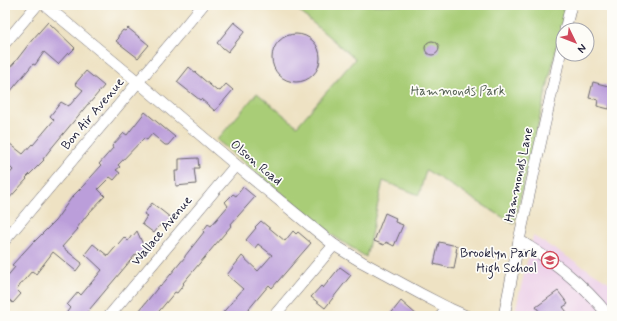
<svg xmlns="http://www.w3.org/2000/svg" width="617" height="321" font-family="Mynerve,sans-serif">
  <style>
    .built { fill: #edd1e9 }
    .green { fill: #a9cd77; stroke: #667859 }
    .building { fill: #bb9eda }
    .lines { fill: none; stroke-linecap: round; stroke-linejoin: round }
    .minor-casing { stroke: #69656b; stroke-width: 12 }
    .minor { stroke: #fff; stroke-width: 11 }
    .labels { text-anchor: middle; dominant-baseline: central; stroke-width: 3.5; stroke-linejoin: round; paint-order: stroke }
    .park-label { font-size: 13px; fill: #515e50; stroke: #fdfcf7 }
    .street-label { font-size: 13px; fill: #22223b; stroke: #fdfcf7 }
    .poi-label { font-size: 13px; fill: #22223b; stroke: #fdfcf7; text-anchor: end }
  </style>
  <rect width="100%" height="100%" fill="#fdfcf7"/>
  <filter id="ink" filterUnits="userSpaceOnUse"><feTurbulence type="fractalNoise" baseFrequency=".025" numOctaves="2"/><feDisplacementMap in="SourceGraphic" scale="8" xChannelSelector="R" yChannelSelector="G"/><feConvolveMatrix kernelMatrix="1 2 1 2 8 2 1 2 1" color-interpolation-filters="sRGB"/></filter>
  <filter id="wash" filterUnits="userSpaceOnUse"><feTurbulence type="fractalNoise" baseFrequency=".012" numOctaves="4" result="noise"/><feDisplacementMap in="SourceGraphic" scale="16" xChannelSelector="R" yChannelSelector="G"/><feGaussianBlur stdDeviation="0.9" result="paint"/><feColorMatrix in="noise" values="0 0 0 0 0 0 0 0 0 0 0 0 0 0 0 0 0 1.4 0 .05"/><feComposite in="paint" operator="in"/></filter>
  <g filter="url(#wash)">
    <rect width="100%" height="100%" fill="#eee2c3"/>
    <path class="built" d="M533,236l79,48v32h-98z"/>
    <path class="green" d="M292,5h275l-53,219 -88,-54 -7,25 -36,-14 -17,76 -37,-24 -112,-93 40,-47 40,33 58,-67z"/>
    <g id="blocks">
      <g class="building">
        <path d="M48,22l27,26 -6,6 -1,-1 -10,11 -14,-12 -9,13 -2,-1 -28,34v-25l10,-11 17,-22z"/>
        <path d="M234,22l11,9 -17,21 -11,-9z"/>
        <path d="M128,28l21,17 -11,13 -22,-17 3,-3 -1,-2 5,-6 2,1z"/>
        <circle cx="296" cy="58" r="24"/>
        <circle cx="432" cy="48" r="7"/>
        <path d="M189,67l28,24 1,-1 2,1 6,-7 7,6 -18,21 -14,-12 -1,1 -23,-18z"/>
        <path d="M86,71l18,15 -15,18h-1l-39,47 -6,8 1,1 -18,18 1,1 -22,24v-24l8,-9 -6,-6 3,-4 -5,-4v-16l18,14 9,-10 1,1 21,-25 -4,-4 11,-14 7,4 1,-1h1l13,-15 -8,-6z"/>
        <path d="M593,82l19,5v11l-3,11 -12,-3 1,-6 -9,-2z"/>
        <path d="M145,112l30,25 -7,8h-3l-13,-11 -5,6 -3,-2 -26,27 2,2 -4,3 4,3 -6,7 -4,-3 -12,12 7,7 -18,19 -10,13 1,1 -16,18 20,16 -6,8 -23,-19 -17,22 -4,-3 -12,14 -3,5 4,4 -8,9 -8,-7v-17l10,-12 -3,-2 22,-24v1l21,-21 17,-24 11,-11 18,-20 -2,-2 14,-16 -1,-2 12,-13 3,2z"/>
        <path d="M198,158l1,10h-5l2,16 -20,2 -1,-15h4v-12z"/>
        <path d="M243,187l12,10 -25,28 1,1 -48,57 1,1 -7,9 -2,-1 -20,24h-20l25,-31 1,1 24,-29v-1l19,-24 -1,-1 5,-7 3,2 17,-20 -3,-4 8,-8 3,2z"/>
        <path d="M152,203l19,15 -7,9 -3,-3 -7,9 -12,-9 5,-8 -3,-2z"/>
        <path d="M385,213l11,5 -1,4 8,3 -9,21 -8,-4 -2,3 -10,-4z"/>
        <path d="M261,221l24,20 8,-10 3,3 2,-2 13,11 -39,45 -3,-3 -26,31h-23l23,-27 -16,-14 15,-19 16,15 14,-16 -14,-11 -3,4 -9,-8 10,-12 -1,-1z"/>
        <path d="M137,231l8,18 -6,7 -3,-2 -52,62h-20l6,-8 -3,-3 11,-13 3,3 21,-25 -17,-16 8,-10 15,12 16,-19 4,4 4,-6 1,1z"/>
        <path d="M439,242l18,4 -1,6h1l-3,17 -20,-5z"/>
        <path d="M340,267l11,8 -26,33 -14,-11 10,-11 2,2z"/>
        <path d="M558,291l10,13 -5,3 7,9h-27l-7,-9z"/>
        <path d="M401,301l17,15h-29z"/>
      </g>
    </g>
  </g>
  <g filter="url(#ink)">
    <use href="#blocks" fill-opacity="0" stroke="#69656b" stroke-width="1"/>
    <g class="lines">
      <g class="minor-casing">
        <g id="minor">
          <path d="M45,5l93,77 98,83 98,80 28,17 59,32 27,14 18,8"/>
          <path d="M565,30l6,-25"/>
          <path d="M5,43l32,-38"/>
          <path d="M5,240l198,-235"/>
          <path d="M519,240c15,10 32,20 46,32 16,13 31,28 44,44"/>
          <path d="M109,316l127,-151"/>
          <path d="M274,316l60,-71"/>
          <path d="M441,316l7,-8"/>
          <path d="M504,316l15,-76 44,-199"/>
        </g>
      </g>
      <use href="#minor" class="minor"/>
    </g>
  </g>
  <defs>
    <g id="school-ring" transform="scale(0.9)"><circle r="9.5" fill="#fdfcf7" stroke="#d1495b" stroke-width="1.5"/><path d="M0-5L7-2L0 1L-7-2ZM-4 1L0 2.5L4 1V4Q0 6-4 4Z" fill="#d1495b"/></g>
  </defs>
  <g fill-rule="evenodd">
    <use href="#school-ring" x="550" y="260"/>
  </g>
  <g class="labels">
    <g class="park-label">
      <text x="458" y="91">Hammonds Park</text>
    </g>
    <g class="street-label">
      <text transform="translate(93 114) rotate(-50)">Bon Air Avenue</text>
      <text transform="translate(256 163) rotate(40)">Olson Road</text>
      <text transform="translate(519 175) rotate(-78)">Hammonds Lane</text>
      <text transform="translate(162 231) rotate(-50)">Wallace Avenue</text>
    </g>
    <g class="poi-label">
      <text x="537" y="253">Brooklyn Park<tspan x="537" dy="15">High School</tspan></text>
    </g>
  </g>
  <rect width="617" height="321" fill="none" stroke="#fdfcf7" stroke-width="20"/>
  <g transform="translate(575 42) rotate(133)"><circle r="19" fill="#fdfcf7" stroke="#a5a5ac"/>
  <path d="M0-3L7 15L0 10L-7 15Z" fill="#d1495b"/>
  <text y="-6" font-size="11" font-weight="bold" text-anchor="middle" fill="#22223b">N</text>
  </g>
</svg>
